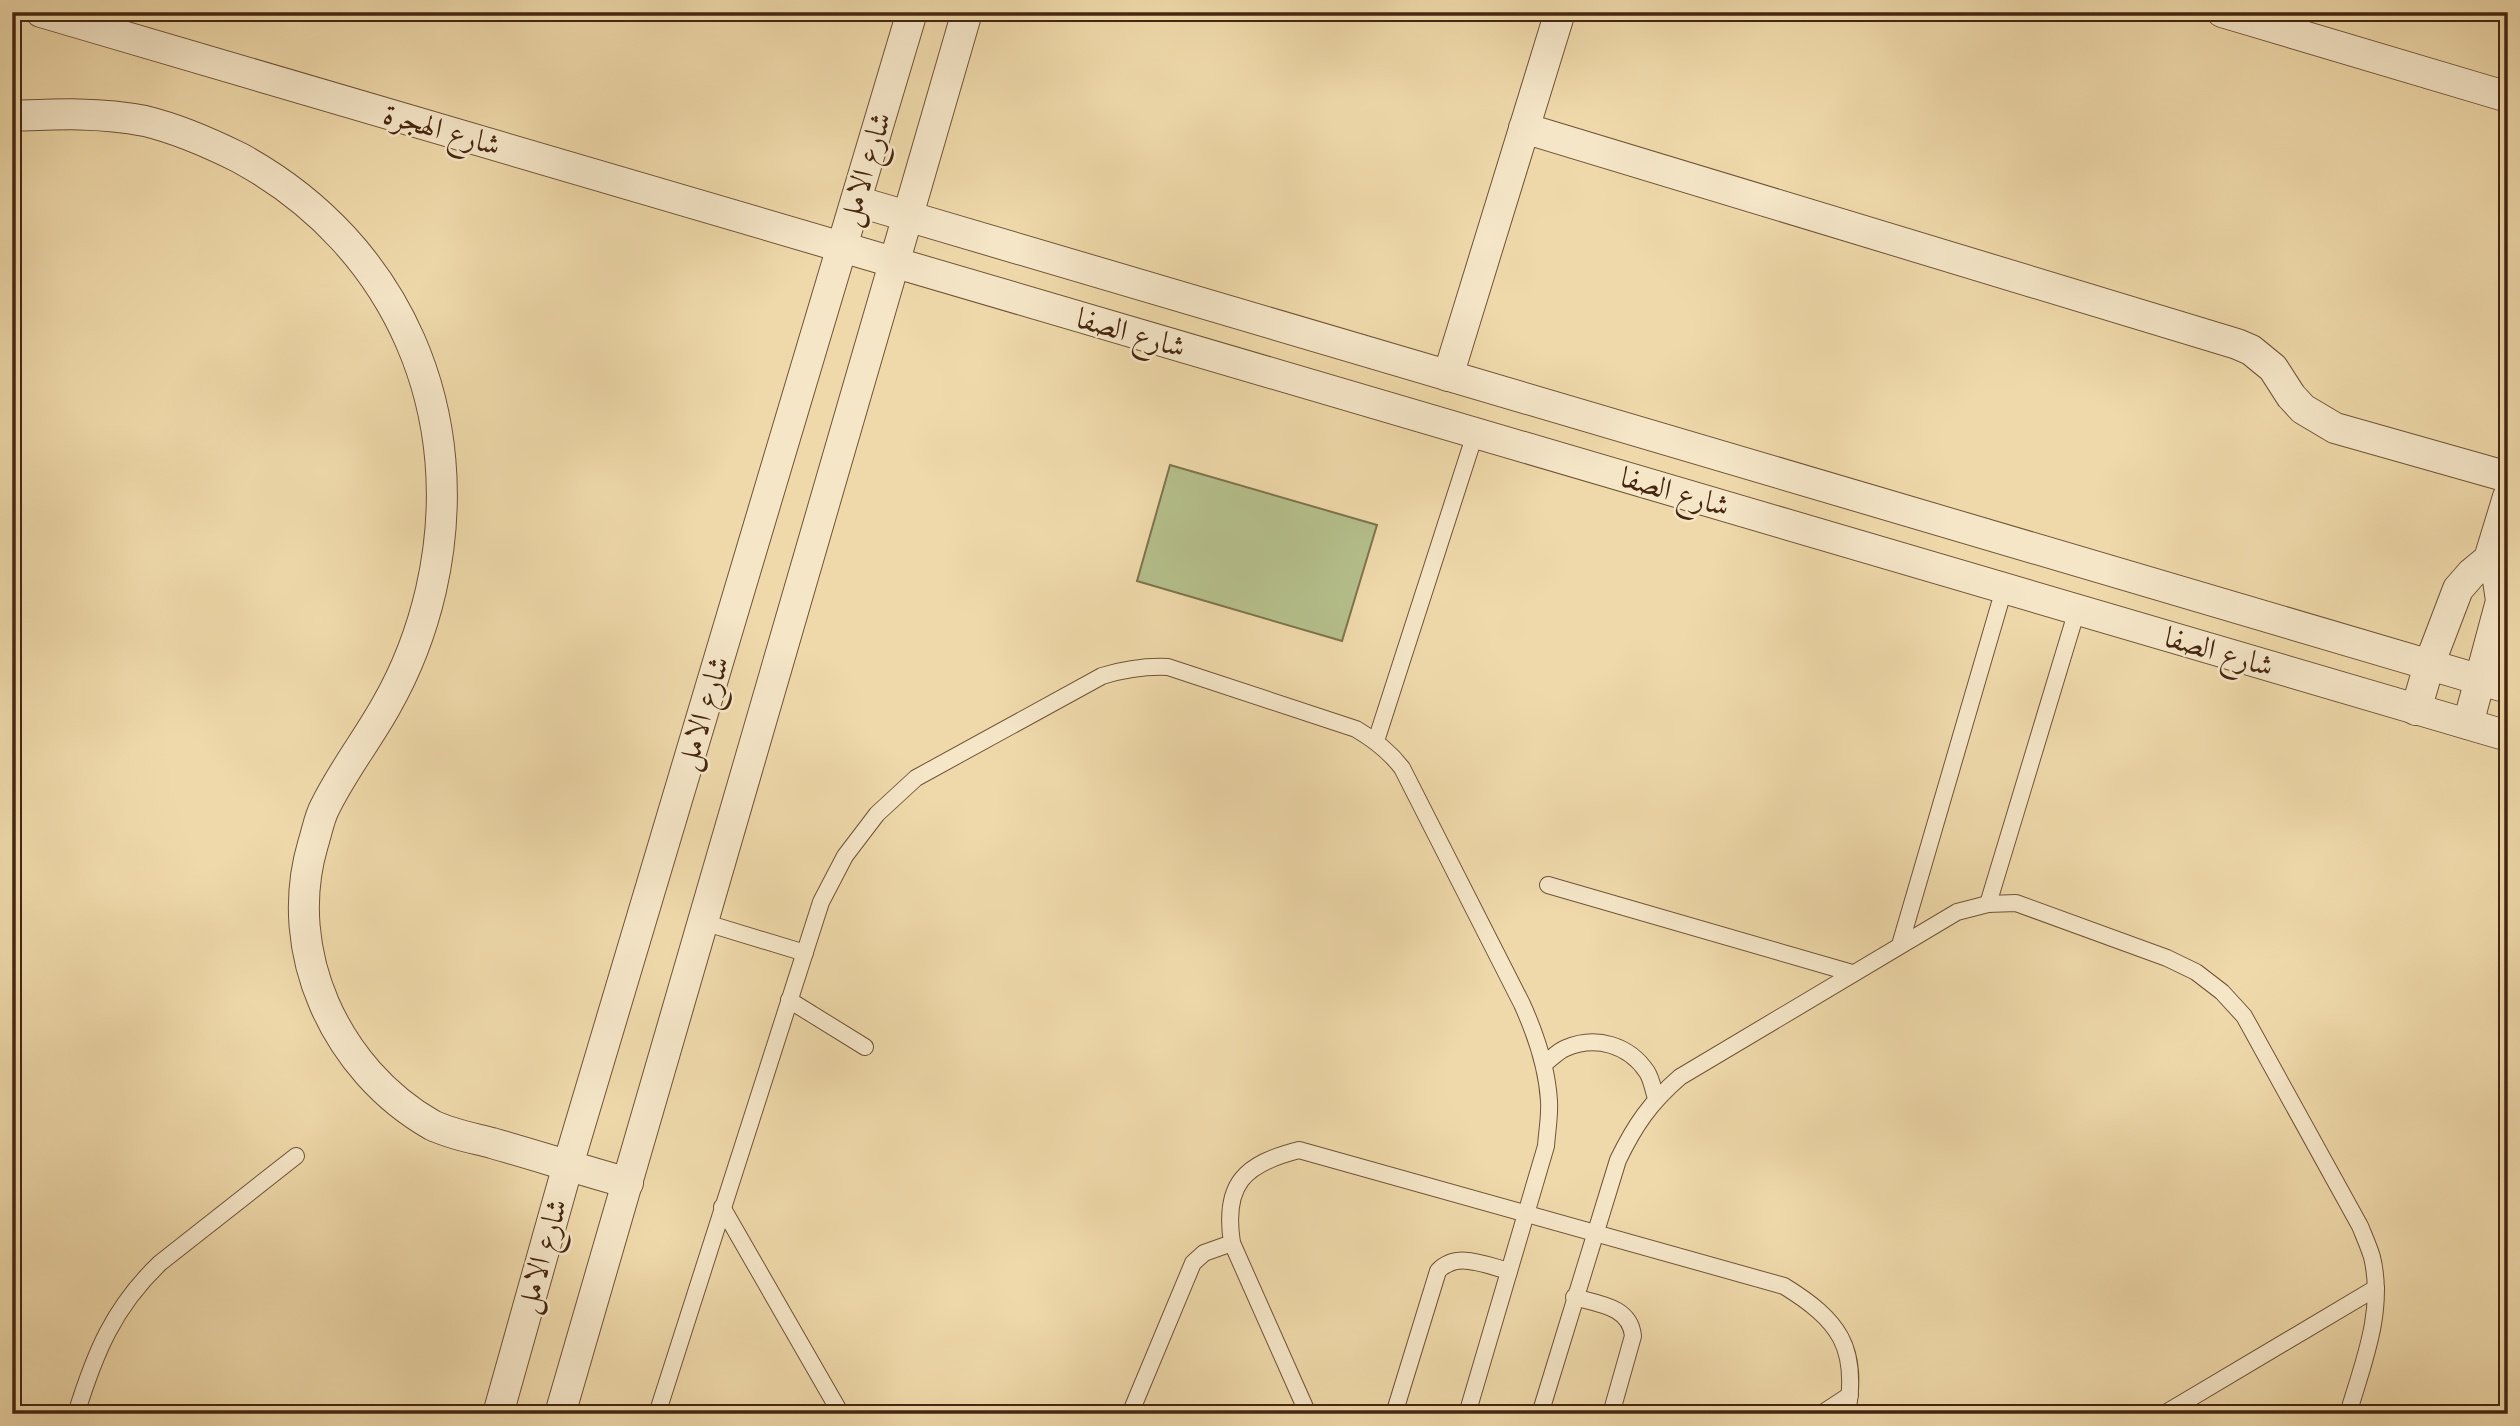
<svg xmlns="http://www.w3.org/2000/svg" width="2520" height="1426" font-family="Cardo,Amiri,serif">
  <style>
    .pitch { fill: #b5c08c; stroke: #7e734e; stroke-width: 2 }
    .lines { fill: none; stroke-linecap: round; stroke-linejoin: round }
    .lane-casing { stroke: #705337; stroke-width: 18 }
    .street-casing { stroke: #705337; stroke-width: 32 }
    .lane { stroke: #f5e6c8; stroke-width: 16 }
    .street { stroke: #f5e6c8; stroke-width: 30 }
    .labels { text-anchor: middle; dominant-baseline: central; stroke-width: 5; stroke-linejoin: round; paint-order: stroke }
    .street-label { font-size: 30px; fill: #462611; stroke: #f5e6c8 }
  </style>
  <rect width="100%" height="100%" fill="#efd9aa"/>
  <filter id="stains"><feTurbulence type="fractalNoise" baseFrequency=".00286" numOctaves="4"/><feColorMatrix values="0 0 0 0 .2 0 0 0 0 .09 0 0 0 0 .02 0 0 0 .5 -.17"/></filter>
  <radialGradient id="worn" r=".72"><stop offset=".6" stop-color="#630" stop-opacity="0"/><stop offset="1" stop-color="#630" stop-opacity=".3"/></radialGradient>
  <path class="pitch" d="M1170,465l207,60 -35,116 -205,-60z"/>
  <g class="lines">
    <g class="lane-casing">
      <g id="lane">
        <path d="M1376,741l99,-307"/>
        <path d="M1548,885l304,88"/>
        <path d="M1988,904l89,-294"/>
        <path d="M703,922l102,31"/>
        <path d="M1900,945l104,-356"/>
        <path d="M789,1000l76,47"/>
        <path d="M1544,1064c7,-5 14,-13 22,-16 30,-13 63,-3 81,24 5,8 6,18 9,26"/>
        <path d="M722,1207l119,207"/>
        <path d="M1574,1297c24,7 56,9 59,39l-22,78"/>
        <path d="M76,1414c19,-61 37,-106 84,-151l136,-107"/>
        <path d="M657,1414l164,-512 24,-46 32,-42 39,-36 186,-102c23,-7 43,-10 66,-9l188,62c19,11 33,22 46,39l120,236c14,31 25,63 27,97 1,15 -2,30 -3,45l-79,268"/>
        <path d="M1130,1414l63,-151 11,-10 28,-10"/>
        <path d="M1308,1414l-76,-171c-9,-59 12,-79 67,-93l485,136c55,34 75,61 63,128"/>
        <path d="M1394,1414l44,-143c19,-20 47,-6 71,0"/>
        <path d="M1540,1414l78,-254c17,-35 32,-57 62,-83l277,-165 31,-8 28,-1 151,55 29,14 26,20 22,24 116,210c4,10 9,21 12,31 13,54 -9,106 -24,157"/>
        <path d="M1821,1414l29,-19"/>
        <path d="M2164,1414l212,-126"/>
      </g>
    </g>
    <g class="street-casing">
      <g id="street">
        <path d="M41,12l2467,724"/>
        <path d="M2222,12l286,85"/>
        <path d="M12,116c45,-2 89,-4 133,5 33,8 65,22 95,37 159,87 231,256 191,432 -9,39 -25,81 -45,116 -19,34 -44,66 -61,101 -6,11 -8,25 -12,37 -32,108 23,226 119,281 18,9 41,13 60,18 45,13 90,27 136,40"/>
        <path d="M1524,128l713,216 14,6 22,18 18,28 12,13 32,19 173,49"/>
        <path d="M856,201l1652,487"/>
        <path d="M1448,376l112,-364"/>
        <path d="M2416,710l13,-45 29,-76 14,-16 17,-14 19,-62"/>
        <path d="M2468,724l33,-123 -3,-21 -9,-21"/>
        <path d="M498,1414l70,-249 344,-1153"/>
        <path d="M560,1414l407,-1402"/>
      </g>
    </g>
    <use href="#lane" class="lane"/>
    <use href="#street" class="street"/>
  </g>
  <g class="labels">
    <g class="street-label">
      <text transform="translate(442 130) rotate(16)">شارع الهجرة</text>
      <text transform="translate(865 169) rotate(-73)">شارع الامل</text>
      <text transform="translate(1131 333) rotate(16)">شارع الصفا</text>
      <text transform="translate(1675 492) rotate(16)">شارع الصفا</text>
      <text transform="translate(2219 652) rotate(16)">شارع الصفا</text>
      <text transform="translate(703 713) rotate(-73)">شارع الامل</text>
      <text transform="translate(542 1256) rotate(-74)">شارع الامل</text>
    </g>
  </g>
  <rect width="2520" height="1426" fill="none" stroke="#efd9aa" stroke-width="42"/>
  <rect x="14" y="14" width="2492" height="1398" fill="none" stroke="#462611" stroke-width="3.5"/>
  <rect x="21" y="21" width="2478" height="1384" fill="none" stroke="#462611" stroke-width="2"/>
  <rect width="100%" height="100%" filter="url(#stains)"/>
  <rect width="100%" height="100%" fill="url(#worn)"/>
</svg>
